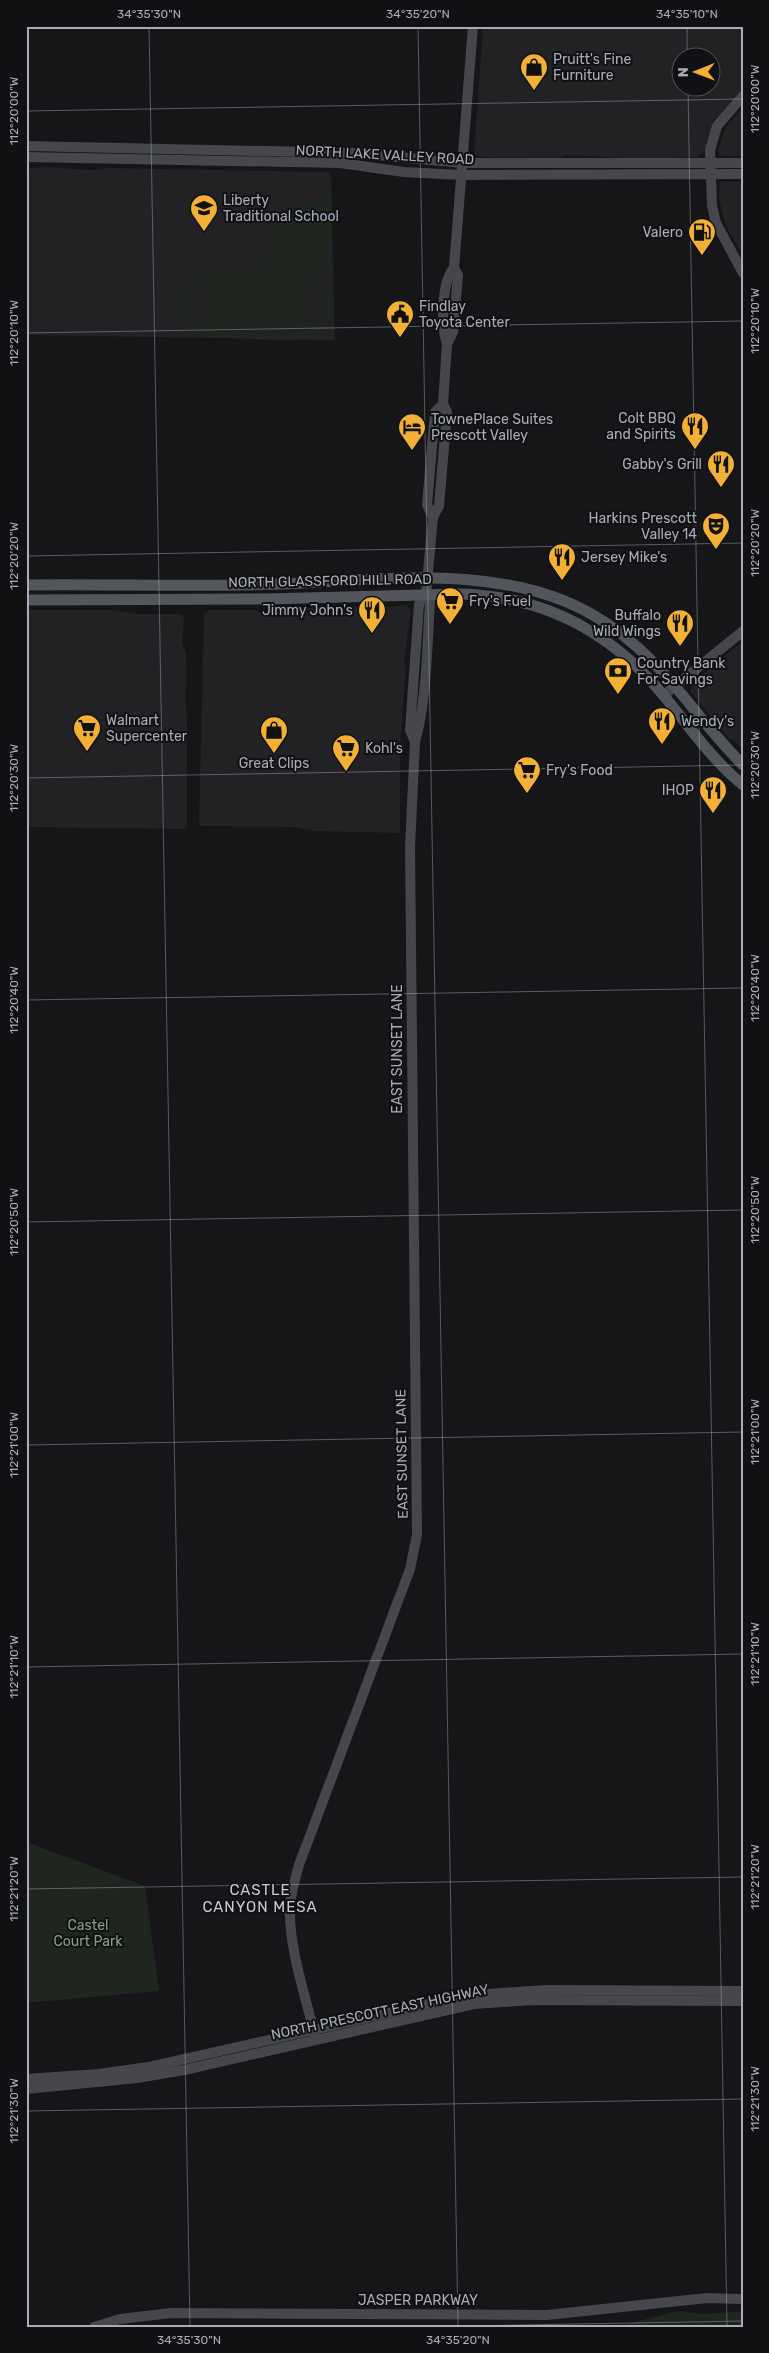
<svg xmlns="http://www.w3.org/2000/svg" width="769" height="2353" font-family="Rubik,sans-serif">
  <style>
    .built { fill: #222225; fill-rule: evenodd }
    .green { fill: #1e261f; fill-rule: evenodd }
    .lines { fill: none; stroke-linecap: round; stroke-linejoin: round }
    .secondary { stroke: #45474d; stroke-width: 10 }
    .primary { stroke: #53555c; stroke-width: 11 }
    .ticks { fill: none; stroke: #a8adb8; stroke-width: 1; stroke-opacity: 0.45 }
    .labels { text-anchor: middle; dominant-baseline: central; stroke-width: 4; stroke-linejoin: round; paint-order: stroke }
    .poi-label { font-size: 14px; fill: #a8adb8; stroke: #111113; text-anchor: start }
    .street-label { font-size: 14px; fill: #a8adb8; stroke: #111113 }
    .park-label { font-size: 14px; fill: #7fa381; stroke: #111113 }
    .neighbourhood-label { font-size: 15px; letter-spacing: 1px; fill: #c9ccd4; stroke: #111113 }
    .neatline { fill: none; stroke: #a8adb8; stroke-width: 2 }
    .ticks-label { font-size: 12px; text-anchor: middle; fill: #a8adb8 }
  </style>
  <rect width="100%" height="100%" fill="#161618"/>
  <g class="built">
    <path d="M483,26h260v64l-25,28 -4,1 -10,33 -7,5 -52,2 -81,-4 -6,3 -78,-1 -6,-3zM682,58h30v30h-30z"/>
    <path d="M743,108v48h-22l-3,-6 8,-23z"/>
    <path d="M48,167l39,3h15l2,-2 225,4 2,3 4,165 -309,-5v-166z"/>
    <path d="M720,181l23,1v73l-15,-25 -6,-17 -3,-16z"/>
    <path d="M341,605l34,3 32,-3 4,6 -7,50 2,5 -6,82v85l-86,-2 -22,-4 -93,-1 5,-213 6,-3h46l4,2z"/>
    <path d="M26,610h86l22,4h46l4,2 -2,28 4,8 1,33 -2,11 2,20v113l-161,-2z"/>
    <path d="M743,641v109l-8,-9 -5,-1 -39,-48 1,-9z"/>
  </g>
  <g class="green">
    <path d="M332,200l-1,60 -4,6 -59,-1c1,-9 0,-20 3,-28 11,-28 33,-35 61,-37z"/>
    <path d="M212,268l114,1v6l-6,1c10,10 14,19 13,34 0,15 -16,27 -31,29 -26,3 -64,-2 -92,-3 -40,-12 -37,-57 2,-68zM210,274l93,1c13,4 23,12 25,26 2,13 -8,26 -20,30 -16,6 -76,0 -96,0 -30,-11 -33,-45 -2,-57z"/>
    <path d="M208,278l98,2 -1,48 -98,-1z"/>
    <path d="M26,1842l119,44 14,105 -133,12z"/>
    <path d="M678,2311l26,3 39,-3v16h-161l37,-1z"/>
  </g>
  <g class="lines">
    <g class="secondary">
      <path d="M743,96l-26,30 -7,24 2,56 4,17 27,50"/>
      <path d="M26,146l329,7 108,10h280"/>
      <path d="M26,157l314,6 64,9 58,3 281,-1"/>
      <path d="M447,344c-6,-17 -6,-62 7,-76"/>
      <path d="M443,404l-8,8 -8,93 6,12 6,-11 8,-94 -4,-8 4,-60 6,-12 5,-57 -4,-7 19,-242"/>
      <path d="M664,695l79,-64"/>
      <path d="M415,742l-5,-12 9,-126 7,-10"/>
      <path d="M315,2036c-9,-38 -26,-88 -25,-126 0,-16 5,-30 9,-45l111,-296 7,-34 -7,-688 5,-105c12,-41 12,-97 15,-140l-4,-8 7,-77"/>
      <path d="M26,2079l73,-5 50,-7 288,-65 48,-8 62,-4 196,1"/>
      <path d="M26,2089l111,-11 47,-8 290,-66 59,-4 210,1"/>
      <path d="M94,2327l26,-8 51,-6 376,2 160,-17 36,1"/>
    </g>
    <g class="primary">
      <path d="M26,585c85,-1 169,2 253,-1 102,-4 223,-22 314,31 68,39 97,97 150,150"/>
      <path d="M26,600l240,-1 194,-5c85,2 151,38 204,102 25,30 48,64 79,89"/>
    </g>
  </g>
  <path class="ticks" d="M149,26l41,2301M418,26l40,2301M687,26v32M688,88l39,2239M26,111l717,-12M26,333l717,-12M26,556l717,-13M26,778l717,-13M26,1000l717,-12M26,1222l717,-12M26,1445l717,-13M26,1667l717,-13M26,1889l717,-12M26,2111l717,-12M411,2327l332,-6"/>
  <defs>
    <g id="shop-pin" transform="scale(1.4375)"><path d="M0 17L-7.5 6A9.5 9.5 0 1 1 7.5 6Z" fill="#f2b134" stroke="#111113"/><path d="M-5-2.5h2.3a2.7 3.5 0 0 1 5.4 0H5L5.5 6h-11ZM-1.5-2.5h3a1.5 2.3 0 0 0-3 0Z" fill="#111"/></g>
    <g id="school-pin" transform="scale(1.4375)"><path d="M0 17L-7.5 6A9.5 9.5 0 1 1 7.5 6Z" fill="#f2b134" stroke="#111113"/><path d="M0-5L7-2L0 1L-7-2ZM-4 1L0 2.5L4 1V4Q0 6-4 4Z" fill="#111"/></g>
    <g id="fuel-pin" transform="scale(1.4375)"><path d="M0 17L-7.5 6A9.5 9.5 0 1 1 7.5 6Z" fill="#f2b134" stroke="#111113"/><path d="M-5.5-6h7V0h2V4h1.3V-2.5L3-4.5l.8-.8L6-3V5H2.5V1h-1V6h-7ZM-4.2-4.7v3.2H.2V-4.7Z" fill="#111"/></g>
    <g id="civic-pin" transform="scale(1.4375)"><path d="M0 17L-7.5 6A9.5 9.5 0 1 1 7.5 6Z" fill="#f2b134" stroke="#111113"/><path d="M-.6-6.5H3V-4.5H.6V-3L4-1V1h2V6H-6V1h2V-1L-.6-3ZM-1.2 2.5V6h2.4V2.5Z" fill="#111"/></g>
    <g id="restaurant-pin" transform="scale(1.4375)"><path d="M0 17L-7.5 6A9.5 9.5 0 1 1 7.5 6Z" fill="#f2b134" stroke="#111113"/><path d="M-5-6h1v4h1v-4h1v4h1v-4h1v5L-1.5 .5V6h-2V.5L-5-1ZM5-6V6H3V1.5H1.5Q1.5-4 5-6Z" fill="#111"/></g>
    <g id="hotel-pin" transform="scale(1.4375)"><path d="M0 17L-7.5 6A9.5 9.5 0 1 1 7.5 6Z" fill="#f2b134" stroke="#111113"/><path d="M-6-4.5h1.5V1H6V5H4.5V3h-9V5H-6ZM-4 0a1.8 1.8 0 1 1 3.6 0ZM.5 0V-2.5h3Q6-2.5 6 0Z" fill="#111"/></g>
    <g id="theatre-pin" transform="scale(1.4375)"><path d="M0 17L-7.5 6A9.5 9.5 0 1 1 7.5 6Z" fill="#f2b134" stroke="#111113"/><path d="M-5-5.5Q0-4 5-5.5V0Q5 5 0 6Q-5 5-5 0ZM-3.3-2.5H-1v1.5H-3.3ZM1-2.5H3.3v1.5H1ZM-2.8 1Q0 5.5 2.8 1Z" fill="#111"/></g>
    <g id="supermarket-pin" transform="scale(1.4375)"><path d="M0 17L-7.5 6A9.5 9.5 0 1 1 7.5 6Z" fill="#f2b134" stroke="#111113"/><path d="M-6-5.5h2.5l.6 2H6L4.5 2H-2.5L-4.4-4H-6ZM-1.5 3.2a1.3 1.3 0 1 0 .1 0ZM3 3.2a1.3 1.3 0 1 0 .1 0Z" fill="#111"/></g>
    <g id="bank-pin" transform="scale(1.4375)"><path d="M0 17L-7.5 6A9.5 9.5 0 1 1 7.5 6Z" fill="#f2b134" stroke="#111113"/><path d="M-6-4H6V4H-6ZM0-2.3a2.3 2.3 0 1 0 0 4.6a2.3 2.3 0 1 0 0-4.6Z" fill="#111"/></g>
  </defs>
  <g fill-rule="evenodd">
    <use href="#shop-pin" x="534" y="67"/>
    <use href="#school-pin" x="204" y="208"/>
    <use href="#fuel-pin" x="702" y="232"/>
    <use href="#civic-pin" x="400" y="314"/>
    <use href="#restaurant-pin" x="695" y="426"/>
    <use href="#hotel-pin" x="412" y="427"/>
    <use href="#restaurant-pin" x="721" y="464"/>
    <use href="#theatre-pin" x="716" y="526"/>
    <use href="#restaurant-pin" x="562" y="557"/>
    <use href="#supermarket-pin" x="450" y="601"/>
    <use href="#restaurant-pin" x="372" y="610"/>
    <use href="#restaurant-pin" x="680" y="623"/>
    <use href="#bank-pin" x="618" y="671"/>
    <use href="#restaurant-pin" x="662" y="721"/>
    <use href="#supermarket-pin" x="87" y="728"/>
    <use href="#shop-pin" x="274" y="730"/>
    <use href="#supermarket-pin" x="346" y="748"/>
    <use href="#supermarket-pin" x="527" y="770"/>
    <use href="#restaurant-pin" x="713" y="790"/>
  </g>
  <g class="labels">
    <g class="poi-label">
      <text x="553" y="59">Pruitt's Fine<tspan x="553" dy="16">Furniture</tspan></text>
      <text x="223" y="200">Liberty<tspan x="223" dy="16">Traditional School</tspan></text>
      <text x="683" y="232" text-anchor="end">Valero</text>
      <text x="419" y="306">Findlay<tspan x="419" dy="16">Toyota Center</tspan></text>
      <text x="676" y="418" text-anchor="end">Colt BBQ<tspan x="676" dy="16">and Spirits</tspan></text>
      <text x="431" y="419">TownePlace Suites<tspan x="431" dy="16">Prescott Valley</tspan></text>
      <text x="702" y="464" text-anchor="end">Gabby's Grill</text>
      <text x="697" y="518" text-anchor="end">Harkins Prescott<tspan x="697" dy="16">Valley 14</tspan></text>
      <text x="581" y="557">Jersey Mike's</text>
      <text x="469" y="601">Fry's Fuel</text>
      <text x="353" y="610" text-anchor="end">Jimmy John's</text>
      <text x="661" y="615" text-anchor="end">Buffalo<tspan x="661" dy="16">Wild Wings</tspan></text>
      <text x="637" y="663">Country Bank<tspan x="637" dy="16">For Savings</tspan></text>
      <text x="106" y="720">Walmart<tspan x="106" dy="16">Supercenter</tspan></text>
      <text x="681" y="721">Wendy's</text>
      <text x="365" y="748">Kohl's</text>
      <text x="274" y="763" text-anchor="middle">Great Clips</text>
      <text x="546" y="770">Fry's Food</text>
      <text x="694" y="790" text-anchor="end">IHOP</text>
    </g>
    <g class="street-label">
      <text transform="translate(385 155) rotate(3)">NORTH LAKE VALLEY ROAD</text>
      <text transform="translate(330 581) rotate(-1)">NORTH GLASSFORD HILL ROAD</text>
      <text transform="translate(397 1049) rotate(-90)">EAST SUNSET LANE</text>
      <text transform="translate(402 1454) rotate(-91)">EAST SUNSET LANE</text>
      <text transform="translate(380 2012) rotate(-12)">NORTH PRESCOTT EAST HIGHWAY</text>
      <text x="418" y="2300">JASPER PARKWAY</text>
    </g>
    <g class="park-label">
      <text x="88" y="1925">Castel<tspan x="88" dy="16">Court Park</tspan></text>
    </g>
    <g class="neighbourhood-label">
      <text x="260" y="1890">CASTLE<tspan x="260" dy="17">CANYON MESA</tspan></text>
    </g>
  </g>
  <rect width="769" height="2353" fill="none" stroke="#111113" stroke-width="55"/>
  <g transform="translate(696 72) rotate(269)"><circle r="24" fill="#111113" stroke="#4d4f55"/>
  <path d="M0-4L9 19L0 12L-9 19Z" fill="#f2b134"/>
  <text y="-8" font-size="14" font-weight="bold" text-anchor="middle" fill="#a8adb8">N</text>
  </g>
  <rect x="28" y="28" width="714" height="2298" class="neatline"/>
  <g class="ticks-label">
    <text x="149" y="18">34°35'30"N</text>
    <text x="418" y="18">34°35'20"N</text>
    <text x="687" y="18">34°35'10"N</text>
    <text transform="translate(755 99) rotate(-90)" y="4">112°20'00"W</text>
    <text transform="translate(14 111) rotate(-90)" y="4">112°20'00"W</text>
    <text transform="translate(755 321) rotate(-90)" y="4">112°20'10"W</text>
    <text transform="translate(14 333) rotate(-90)" y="4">112°20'10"W</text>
    <text transform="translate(755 543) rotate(-90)" y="4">112°20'20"W</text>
    <text transform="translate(14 556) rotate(-90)" y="4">112°20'20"W</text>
    <text transform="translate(755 765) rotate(-90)" y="4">112°20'30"W</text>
    <text transform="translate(14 778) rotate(-90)" y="4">112°20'30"W</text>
    <text transform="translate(755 988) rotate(-90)" y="4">112°20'40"W</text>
    <text transform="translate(14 1000) rotate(-90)" y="4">112°20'40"W</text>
    <text transform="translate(755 1210) rotate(-90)" y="4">112°20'50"W</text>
    <text transform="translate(14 1222) rotate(-90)" y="4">112°20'50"W</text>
    <text transform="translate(755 1432) rotate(-90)" y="4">112°21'00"W</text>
    <text transform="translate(14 1445) rotate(-90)" y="4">112°21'00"W</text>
    <text transform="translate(755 1654) rotate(-90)" y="4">112°21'10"W</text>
    <text transform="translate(14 1667) rotate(-90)" y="4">112°21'10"W</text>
    <text transform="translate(755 1877) rotate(-90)" y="4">112°21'20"W</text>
    <text transform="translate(14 1889) rotate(-90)" y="4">112°21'20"W</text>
    <text transform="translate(755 2099) rotate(-90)" y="4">112°21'30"W</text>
    <text transform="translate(14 2111) rotate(-90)" y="4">112°21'30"W</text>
    <text x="189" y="2344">34°35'30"N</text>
    <text x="458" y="2344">34°35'20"N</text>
  </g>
</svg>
